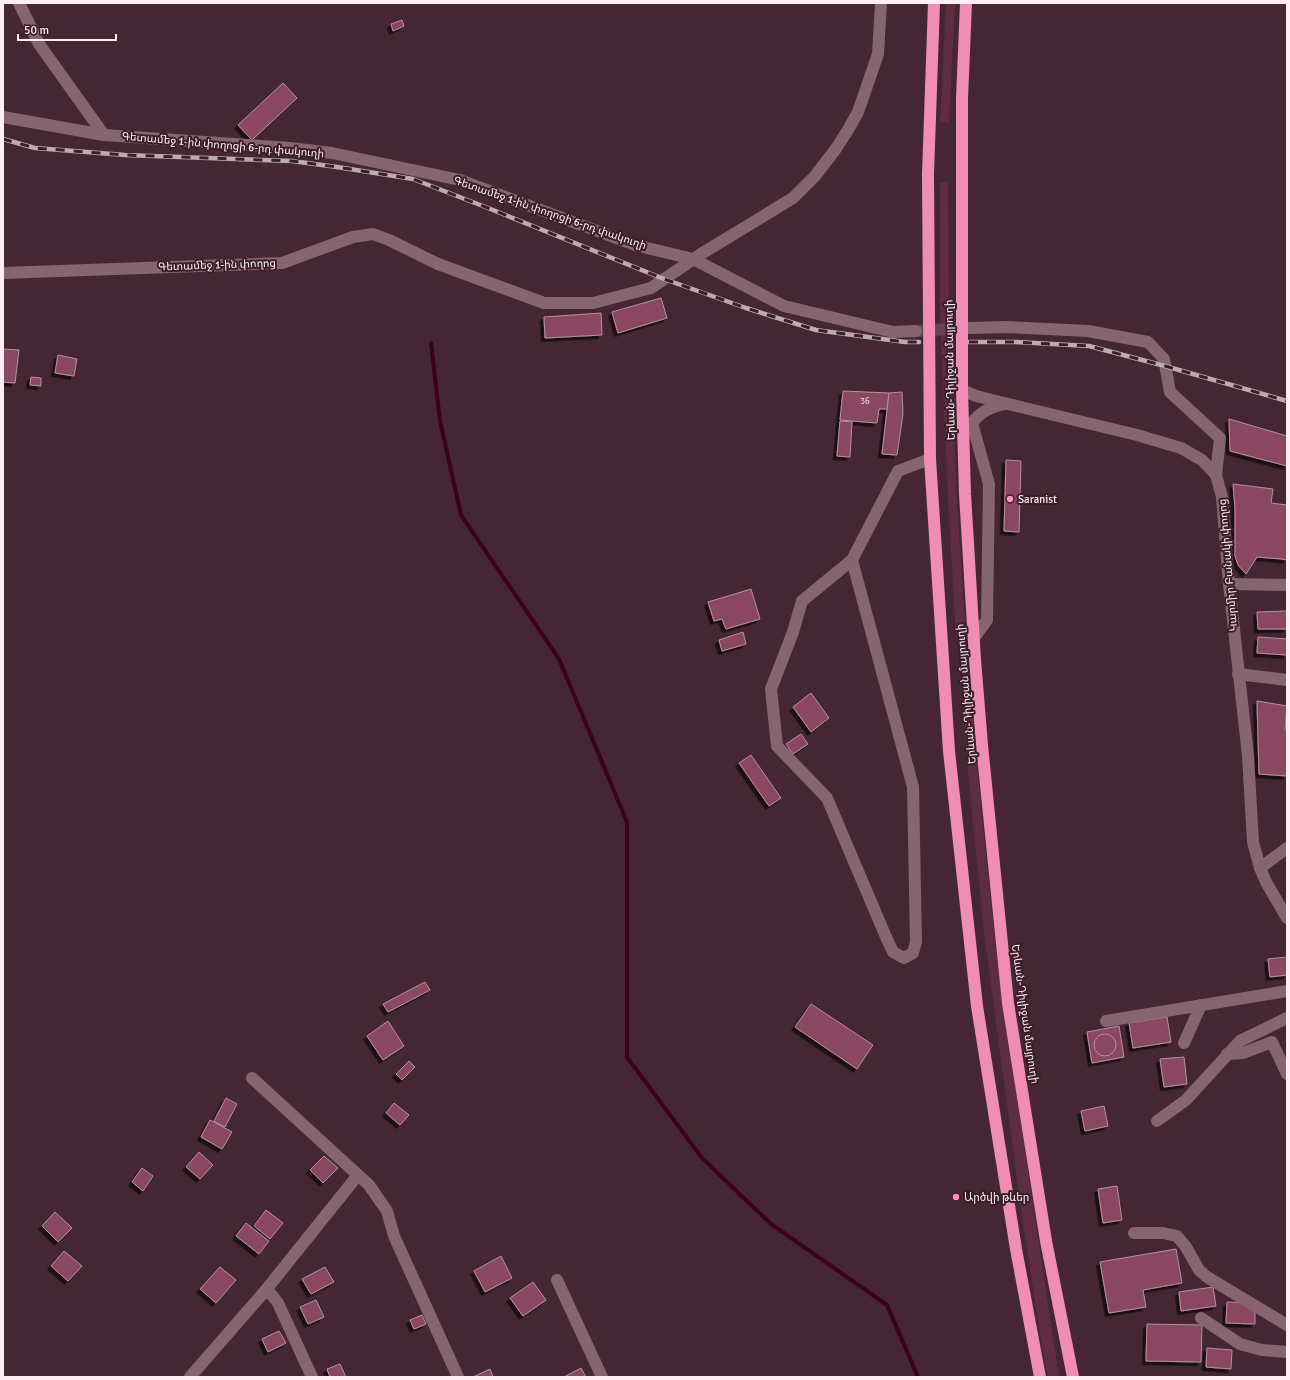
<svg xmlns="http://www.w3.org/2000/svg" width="1290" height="1380" font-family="Signika,'Noto Sans Armenian',sans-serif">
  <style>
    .green { fill: #5f2d41 }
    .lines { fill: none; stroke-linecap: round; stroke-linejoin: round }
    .stream { stroke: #3a001e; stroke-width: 4 }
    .building { fill: #894762; stroke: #b6919e; filter: url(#shadow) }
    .minor-tunnel { stroke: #614550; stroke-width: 12; stroke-dasharray: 12 6; stroke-linecap: butt }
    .minor { stroke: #866470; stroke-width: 12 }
    .highway { stroke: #f08db4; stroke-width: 12 }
    .rail-casing { stroke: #bfaab2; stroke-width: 4.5 }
    .rail { stroke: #3a1e29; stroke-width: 3; stroke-dasharray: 9; stroke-linecap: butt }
    .poi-dot { fill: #ff8ebb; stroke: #3a1e29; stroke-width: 1.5 }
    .labels { text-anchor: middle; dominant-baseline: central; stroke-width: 4; stroke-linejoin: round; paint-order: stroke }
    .number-label { font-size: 9px; fill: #e2c4d0 }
    .street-label { font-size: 11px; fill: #ffeef4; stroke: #3a1e29 }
    .poi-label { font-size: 11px; fill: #ffeef4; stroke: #3a1e29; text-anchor: start }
  </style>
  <defs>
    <filter id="shadow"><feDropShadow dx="-3.5" dy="3.5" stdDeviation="0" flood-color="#0009"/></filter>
  </defs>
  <rect width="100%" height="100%" fill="#452733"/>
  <g class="green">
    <path d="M946,3h9l-6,120 -9,-1z"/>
    <path d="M948,182l1,129 8,190 9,137 -10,-1 -8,-140 -8,-183v-131z"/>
    <path d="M970,682c9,104 18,208 32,312 18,128 38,255 57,383h-11l-7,-36 -20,-132 -36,-269 -15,-146 -9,-111z"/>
  </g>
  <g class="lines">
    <path class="stream" d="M431,343l9,78 21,94 98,144 68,163v235l75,101 69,66 116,81 31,72"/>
  </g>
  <g class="building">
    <path d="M402,20l2,6 -11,5 -2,-7z"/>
    <path d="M283,83l14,15 -45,42 -14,-15z"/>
    <path d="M661,298l6,20 -49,15 -6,-21z"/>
    <path d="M601,313l1,22 -57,3 -1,-21z"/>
    <path d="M3,349l16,1 -4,33 -12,-1z"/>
    <path d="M58,355l19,4 -3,17 -19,-3z"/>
    <path d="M31,377l10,1v8l-11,-1z"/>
    <path d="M843,391l46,2 -2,16h-8l-2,14 -37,-3z"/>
    <path d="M902,392l1,22 -6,41 -15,-1 7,-61z"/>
    <path d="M1229,419l58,17v30l-57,-15z"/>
    <path d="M840,421l12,1 -2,35 -13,-1z"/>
    <path d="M1006,460l15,1 -2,71 -15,-1z"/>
    <path d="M1233,484l40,5 -2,14 16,2v55l-5,-1 -25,-2 -11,17 -2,-2 -6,-7 -3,-9v-48z"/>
    <path d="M751,589l9,30 -34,10 -4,-10 -8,2 -6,-19z"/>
    <path d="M1287,611v18h-29l-1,-17z"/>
    <path d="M743,632l3,12 -24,7 -3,-11z"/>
    <path d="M1258,637l29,2v16l-30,-2z"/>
    <path d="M811,693l18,25 -18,14 -18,-25z"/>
    <path d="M1257,701l30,5 -2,24 2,1v45l-28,-2z"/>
    <path d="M801,734l7,10 -15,10 -7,-10z"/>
    <path d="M751,755l30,43 -12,8 -30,-43z"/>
    <path d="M1287,957v18l-17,2 -2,-18z"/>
    <path d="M425,982l5,8 -42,22 -5,-8z"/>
    <path d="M811,1004l62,41 -16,24 -62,-42z"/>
    <path d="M1167,1017l4,25 -38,6 -4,-25z"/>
    <path d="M388,1021l16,25 -21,14 -16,-24z"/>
    <path d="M1119,1026l5,31 -32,6 -5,-31z"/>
    <circle cx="1105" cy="1045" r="11"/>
    <path d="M1184,1057l3,27 -23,3 -4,-28z"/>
    <path d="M409,1061l6,6 -13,13 -6,-6z"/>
    <path d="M226,1098l11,6 -12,23 -11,-6z"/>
    <path d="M394,1103l15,12 -9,10 -14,-12z"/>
    <path d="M1104,1106l4,20 -23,5 -4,-20z"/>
    <path d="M210,1120l22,12 -10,17 -21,-12z"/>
    <path d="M199,1152l14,13 -13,14 -14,-12z"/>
    <path d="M324,1156l14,12 -15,15 -13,-13z"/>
    <path d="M142,1168l11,8 -10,15 -11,-9z"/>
    <path d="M1117,1186l5,34 -19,3 -5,-34z"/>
    <path d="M266,1210l17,13 -13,16 -16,-13z"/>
    <path d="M55,1212l17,16 -14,14 -16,-16z"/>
    <path d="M246,1223l23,18 -10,13 -23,-18z"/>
    <path d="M1176,1249l6,34 -39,7 3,17 -37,6 -9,-51z"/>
    <path d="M64,1251l18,15 -14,15 -17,-15z"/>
    <path d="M501,1256l11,22 -27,14 -11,-21z"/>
    <path d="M220,1267l16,13 -20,23 -16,-14z"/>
    <path d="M325,1267l9,15 -23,12 -9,-15z"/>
    <path d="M533,1282l13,18 -23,16 -13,-18z"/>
    <path d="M1213,1287l3,19 -35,5 -2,-19z"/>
    <path d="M316,1300l8,17 -16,7 -8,-17z"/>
    <path d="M1227,1302l28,1v21l-29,-1z"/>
    <path d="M422,1315l4,9 -12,5 -4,-9z"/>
    <path d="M1147,1324l55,1 -1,37 -55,-1z"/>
    <path d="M279,1331l7,12 -18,9 -6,-13z"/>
    <path d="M1207,1348l25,2 -1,19 -25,-2z"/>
    <path d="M340,1364l6,13h-16l-3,-8z"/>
    <path d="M581,1368l5,9h-22z"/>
    <path d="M490,1369l3,8h-20z"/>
  </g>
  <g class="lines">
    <path class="minor-tunnel" d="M916,331l53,-3"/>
    <g class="minor">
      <path d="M19,3l20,41 65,91"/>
      <path d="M3,117l101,18 186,13 42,5 128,27 175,65 58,14 91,47 109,26 23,-1"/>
      <path d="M3,273l279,-10 71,-26 20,-3 16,6 49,24 106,39h49l58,-15 50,-34 92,-56 22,-22 20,-26 13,-20 10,-18 20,-58 3,-51"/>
      <path d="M969,328l38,-1 81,4 60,11 16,17 6,33 50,46 -4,37"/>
      <path d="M962,390l14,6 20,5 141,34 44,13 21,12 14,15 6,22 7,87 19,172 5,86 7,26 6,14 21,36"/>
      <path d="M972,423l17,61 -2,136 -13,18"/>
      <path d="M968,430c8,-16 19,-22 37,-26"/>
      <path d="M852,560l-50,41 -9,31 -22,57 6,57 50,52 59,139 7,15 11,6 9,-5 3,-11 -3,-155 -61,-227 46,-89 32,-12"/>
      <path d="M1229,584l58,1"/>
      <path d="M1238,674l49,6"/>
      <path d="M1260,868l27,-20"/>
      <path d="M1106,1021l181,-30"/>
      <path d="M1184,1043l17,-38"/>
      <path d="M1227,1054l16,-1 29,-11 15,32"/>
      <path d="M252,1078l106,97 11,10 18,26 7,25 64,141"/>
      <path d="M1157,1121l29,-21 54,-59 47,-23"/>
      <path d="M1134,1233h29l14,3 9,11 13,23 8,7 80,48"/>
      <path d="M557,1280l45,97"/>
      <path d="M265,1291l7,4 6,8 34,74"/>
      <path d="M1201,1318l39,26 22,6 25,2"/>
      <path d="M190,1377l75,-86 93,-116"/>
    </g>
    <g class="highway">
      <path d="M934,3l-6,171 2,285 19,292 28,255 39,243 24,128"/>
      <path d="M966,3l-4,96v291l3,104 10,165 7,86 26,258 38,238 27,136"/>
    </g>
    <g class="rail-casing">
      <g id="rail">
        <path d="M3,139l32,9 90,7 167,6 45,6 76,12 75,29 176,71 82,29 70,22 89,12h14"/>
        <path d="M969,342h45l75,4 76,20 122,35"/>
      </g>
    </g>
    <use href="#rail" class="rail"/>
  </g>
  <g class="poi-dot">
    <circle cx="1010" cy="499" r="4"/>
    <circle cx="956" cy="1197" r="4"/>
  </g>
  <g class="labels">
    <g class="number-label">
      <text x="865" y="401">36</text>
    </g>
    <g class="street-label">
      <text transform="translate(223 145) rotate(5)">Գետամեջ 1-ին փողոցի 6-րդ փակուղի</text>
      <text transform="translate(550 213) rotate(19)">Գետամեջ 1-ին փողոցի 6-րդ փակուղի</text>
      <text transform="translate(217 265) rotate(-2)">Գետամեջ 1-ին փողոց</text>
      <text transform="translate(950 370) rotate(-91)">Երևան-Դիլիջան մայրուղի</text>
      <text transform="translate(1228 565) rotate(-95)">Կարմիր Բանակի փողոց</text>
      <text transform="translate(966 694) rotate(-95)">Երևան-Դիլիջան մայրուղի</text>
      <text transform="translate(1025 1014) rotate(82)">Երևան-Դիլիջան մայրուղի</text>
    </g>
    <g class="poi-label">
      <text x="1018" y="499">Saranist</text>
      <text x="964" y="1197">Արծվի թևեր</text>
    </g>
  </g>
  <rect width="1290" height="1380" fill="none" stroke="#ffeef4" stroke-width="8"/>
  <path d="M18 34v6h98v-6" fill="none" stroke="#ffeef4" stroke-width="2"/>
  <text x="24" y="34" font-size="12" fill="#ffeef4" stroke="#3a1e29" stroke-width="3" paint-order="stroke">50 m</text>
</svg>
